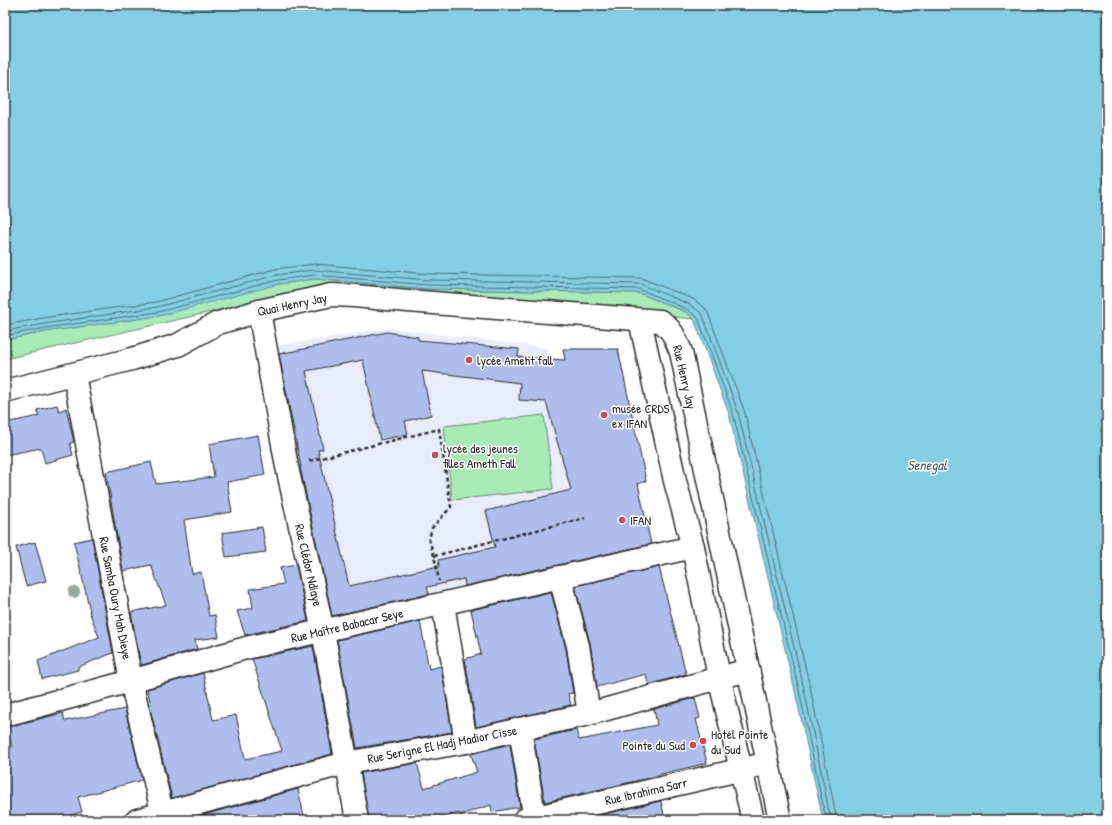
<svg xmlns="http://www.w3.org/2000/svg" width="1112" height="825" font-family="'Patrick Hand',sans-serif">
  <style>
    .built { fill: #e7ebfa }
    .green { fill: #a7eab5; stroke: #698a70 }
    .water { fill: #83cee3; stroke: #608d99 }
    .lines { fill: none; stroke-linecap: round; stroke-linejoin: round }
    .shore { stroke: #4e6c75; stroke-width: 1 }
    .building { fill: #aebded; stroke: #2b2b2b; fill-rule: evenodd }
    .minor-casing { stroke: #2b2b2b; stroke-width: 25 }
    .path { stroke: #2b2b2b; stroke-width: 2.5; stroke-dasharray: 4 3; stroke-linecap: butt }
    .minor { stroke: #fff; stroke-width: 22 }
    .tree { fill: #9ba59e }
    .poi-dot { fill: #d1495b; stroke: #fff; stroke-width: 1.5 }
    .labels { text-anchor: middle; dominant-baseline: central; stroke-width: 3; stroke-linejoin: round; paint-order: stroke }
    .street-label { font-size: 13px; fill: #2b2b2b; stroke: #fff }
    .poi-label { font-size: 13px; fill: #2b2b2b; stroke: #fff; text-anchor: start }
    .water-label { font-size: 14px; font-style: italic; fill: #455c62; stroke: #fff }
  </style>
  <rect width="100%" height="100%" fill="#fff"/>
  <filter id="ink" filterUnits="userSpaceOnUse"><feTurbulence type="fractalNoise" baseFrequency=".025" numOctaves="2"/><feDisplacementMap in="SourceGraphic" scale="8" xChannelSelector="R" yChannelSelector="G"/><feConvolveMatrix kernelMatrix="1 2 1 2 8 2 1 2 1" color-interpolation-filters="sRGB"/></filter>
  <g filter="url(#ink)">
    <path class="built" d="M390,328l157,20 60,213 -282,65 -51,-280z"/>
    <g class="green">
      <path d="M315,279l113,10 211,4 47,19 8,7 -369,-33 -320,73v-19l274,-56z"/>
      <path d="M544,415l9,74 -101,11 -8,-74z"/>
    </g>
    <path class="water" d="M5,5h1102v815h-284l-28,-129 -66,-277 -35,-95 -8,-7 -47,-19 -211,-4 -113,-10 -36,5 -120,32 -114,16 -40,8z"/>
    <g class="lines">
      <g class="shore">
        <path d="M5,325l38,-7 113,-16 119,-33 40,-5 114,10 212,4 52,21 12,9 3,5 36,97 66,277 27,133"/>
        <path d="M5,331l39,-7 113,-17 120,-32 37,-5 115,10 211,4 49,20 11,8 3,4 35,96 66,277 27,131"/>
        <path d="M5,336l40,-8 113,-16 120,-32 36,-5 114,10 211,4 48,20 11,9 35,95 66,277 27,130"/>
      </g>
    </g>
    <g class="building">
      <path d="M387,332l31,5v3l101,9 -1,8 47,3 -2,-11h55l28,132 -8,3 13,60 -186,42 -1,-7 -37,8 2,7 -97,22 -32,-149h1l-22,-113zM363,360l17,80 28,-6 -3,-13 26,-6 -9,-44 98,12 -1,17 27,2 25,88 -85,21 9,36 -57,13 1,6 -90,20 -31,-136 5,-1 -17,-78z"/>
      <path d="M57,405l2,6 7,-3 8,34 -4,1 3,12 -28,8 -4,-15 -36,7v-32l34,-7 -2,-6z"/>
      <path d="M258,435l7,40 -38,7 5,30 -48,8 8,54 9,-2 8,44 6,-1 4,22 -24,3 2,9 -55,16 -2,-5 -9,-48 35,-7 -15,-40 -28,6 -17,-99 45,-10 5,22 58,-7 -5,-33z"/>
      <path d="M262,527l4,25 -40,5 -4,-24z"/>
      <path d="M92,538l21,115 -35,14v3l-36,9 -4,-18 61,-24 -10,-26h1l-16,-69z"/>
      <path d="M35,542l11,39 -20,5 -10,-39z"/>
      <path d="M296,565l12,56 -63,14 -8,-24 16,-3 -3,-19 34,-5 -4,-16z"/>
      <path d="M659,567l27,107 -38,11 -2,-11 -49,13 -7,-44 -15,-57z"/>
      <path d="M551,592l15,57 7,44 -5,1 3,11 -95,22 -11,-68 16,-5 -10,-44z"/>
      <path d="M420,621l9,48 12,-3 11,66 -95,16 -20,-108z"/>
      <path d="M313,646l19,108 -160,44 -23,-94h2l-4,-15 56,-16 10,47 23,-5 9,44 37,-8 -30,-92z"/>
      <path d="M695,698l5,20 -4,1 11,44 -50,12v1l-112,26 -11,-63 42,-9 3,10 78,-15 -3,-16z"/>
      <path d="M125,709l17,71 -64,17 4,15 -31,8h-46v-72l7,-1 -5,-20 56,-14 2,8z"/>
      <path d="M510,744l10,63 -28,5 -1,-7 -31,10 -1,-2 -26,7h-64l-8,-47 56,-10 7,25 53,-16 -6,-18z"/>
      <path d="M298,789l7,31h-120z"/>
      <path d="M661,801l4,19h-86z"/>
    </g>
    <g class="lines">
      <g class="minor-casing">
        <g id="minor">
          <path d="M259,311l28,156 36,164 34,189"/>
          <path d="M640,320l35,161 18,66 26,130 34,143"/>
          <path d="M74,374l57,307 33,139"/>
          <path d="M5,391l127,-32 46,-14 40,-22 41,-12 72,-16 23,1 54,5 252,20c12,7 16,19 21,31l99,468"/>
          <path d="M560,577l18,69 11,68"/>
          <path d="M443,604l23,138"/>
          <path d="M5,715l126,-34 115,-33 447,-101"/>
          <path d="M520,729l15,91"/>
          <path d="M137,820l209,-57 120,-21 54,-13 69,-15 159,-44"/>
          <path d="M524,820l232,-54"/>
        </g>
      </g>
      <g class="path">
        <path d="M309,461l130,-32 12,78 -19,21 -3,11 5,17 5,25"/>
        <path d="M434,556l151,-38"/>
      </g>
      <use href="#minor" class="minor"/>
    </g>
    <circle class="tree" cx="74" cy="592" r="6"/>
  </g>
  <g class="poi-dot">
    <circle cx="469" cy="360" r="4"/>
    <circle cx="604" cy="415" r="4"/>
    <circle cx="435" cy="455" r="4"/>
    <circle cx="622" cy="520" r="4"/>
    <circle cx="703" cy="741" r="4"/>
    <circle cx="693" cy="745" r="4"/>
  </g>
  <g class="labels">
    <g class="street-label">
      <text transform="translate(292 304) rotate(-12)">Quai Henry Jay</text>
      <text transform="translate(685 377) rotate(77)">Rue Henry Jay</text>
      <text transform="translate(309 565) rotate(77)">Rue Clédor Ndiaye</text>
      <text transform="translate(116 598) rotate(79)">Rue Samba Oury Mah Dieye</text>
      <text transform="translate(347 625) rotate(-13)">Rue Maître Babacar Seye</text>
      <text transform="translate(442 744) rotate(-11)">Rue Serigne El Hadj Madior Cisse</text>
      <text transform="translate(646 791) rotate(-13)">Rue Ibrahima Sarr</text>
    </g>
    <g class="poi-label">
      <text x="477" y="360">lycée Ameht fall</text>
      <text x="612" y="408">musée CRDS<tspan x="612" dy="15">ex IFAN</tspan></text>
      <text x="443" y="448">lycée des jeunes<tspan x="443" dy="15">filles Ameth Fall</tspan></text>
      <text x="630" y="520">IFAN</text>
      <text x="711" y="734">Hotél Pointe<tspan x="711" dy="15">du Sud</tspan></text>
      <text x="685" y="745" text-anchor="end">Pointe du Sud</text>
    </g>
    <g class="water-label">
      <text x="927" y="464">Senegal</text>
    </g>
  </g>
  <rect width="1112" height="825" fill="none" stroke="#fff" stroke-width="20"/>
  <rect x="10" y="10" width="1092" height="805" fill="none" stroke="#2b2b2b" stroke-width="1.5" filter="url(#ink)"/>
</svg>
